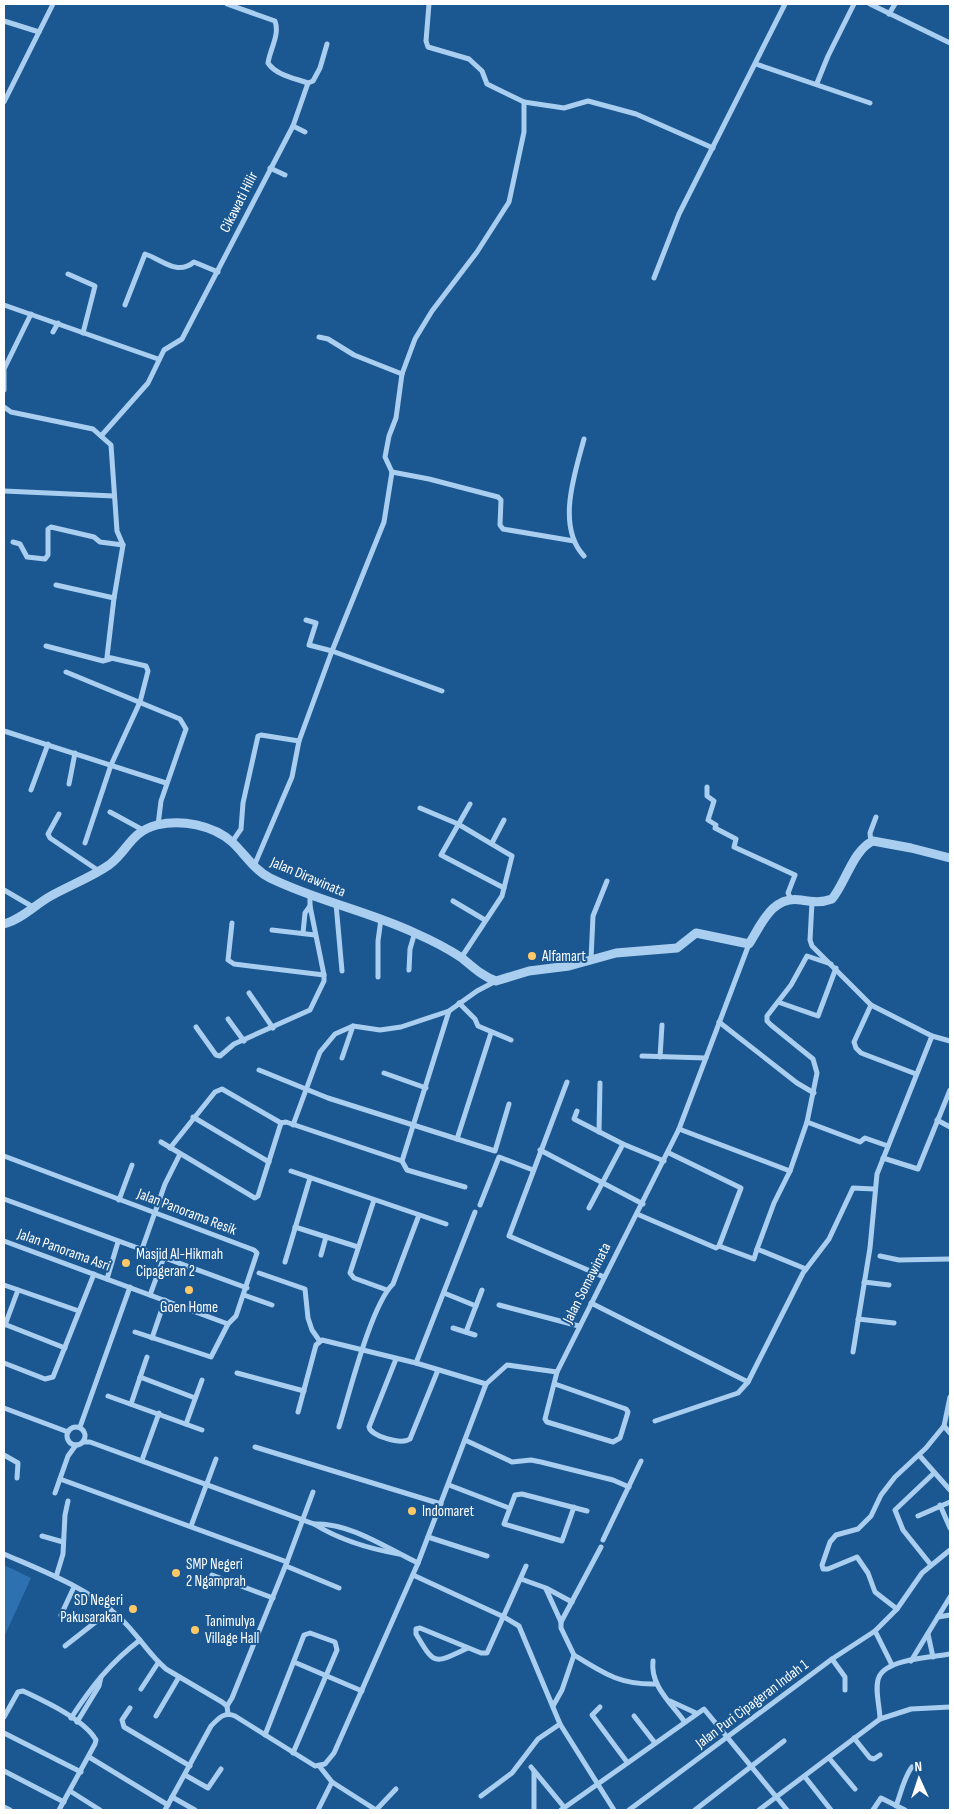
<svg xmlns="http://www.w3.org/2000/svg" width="954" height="1814" font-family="'Sofia Sans Condensed',sans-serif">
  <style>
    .pitch { fill: #2e71b0 }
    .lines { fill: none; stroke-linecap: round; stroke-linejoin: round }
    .minor { stroke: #aaceef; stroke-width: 5 }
    .tertiary { stroke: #aaceef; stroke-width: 9 }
    .poi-dot { fill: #ffc968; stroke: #1b5791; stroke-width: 2 }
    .labels { text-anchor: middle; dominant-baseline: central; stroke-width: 4; stroke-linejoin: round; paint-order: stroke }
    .street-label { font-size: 15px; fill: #fff; stroke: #1b5791 }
    .poi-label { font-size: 15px; fill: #fff; stroke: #1b5791; text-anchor: start }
  </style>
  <rect width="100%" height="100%" fill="#1b5791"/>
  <path class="pitch" d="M4,1565l27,13 -27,59z"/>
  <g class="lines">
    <g class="minor">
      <path d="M227,4l48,17c5,14 -5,28 -7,42 8,12 26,15 40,20"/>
      <path d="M429,4l-3,37 2,6 41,12 13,12 5,13 37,18 40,6 24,-7 48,13 77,34"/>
      <path d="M870,4l80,39"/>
      <path d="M889,14l6,-10"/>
      <path d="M4,21l35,11"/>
      <path d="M756,64l114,39"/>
      <path d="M308,83l5,-2 7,-13 7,-24"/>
      <path d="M817,83l11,-27 26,-52"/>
      <path d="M4,102l49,-98"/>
      <path d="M293,126l12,6"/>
      <path d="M270,168l15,7"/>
      <path d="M68,274l27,12 -12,47"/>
      <path d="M654,278l25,-64 106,-210"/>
      <path d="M4,305l154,54"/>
      <path d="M125,305l20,-51c18,6 32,22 49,8l24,10"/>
      <path d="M53,332l5,-9"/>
      <path d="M319,337l9,2 26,16 48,19"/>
      <path d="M5,367l26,-53"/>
      <path d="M4,390v-24"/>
      <path d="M4,407l7,5 82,17 18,16 6,86 6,14 -9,53 -7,59 39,9 2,5 -8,31 -29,63 -26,78"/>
      <path d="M101,436l47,-53 16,-33 18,-11 111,-213 15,-43"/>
      <path d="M584,439c-9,34 -28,87 0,117"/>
      <path d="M392,472l37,7 69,18 3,3 -1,25 3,4 71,12"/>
      <path d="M4,491l110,5"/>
      <path d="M13,542l7,2 7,13 18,2 3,-4v-26l3,-2 43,10 6,5 23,3"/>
      <path d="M56,585l58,13"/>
      <path d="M306,620l10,3 -7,22 23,6 110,40"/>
      <path d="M46,646l57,15 7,-2"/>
      <path d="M66,672l114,47 6,10 -25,72 -3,24"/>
      <path d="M4,731l162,52"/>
      <path d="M69,784l6,-31"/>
      <path d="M707,787v9l7,5 -6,19 8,5 -1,3 21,11 -2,8 61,28 -7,18 3,6"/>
      <path d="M31,790l17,-46"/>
      <path d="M470,804l-29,51 63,33"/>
      <path d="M420,808l38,16 54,32 -10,40 -41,62"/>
      <path d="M110,812l33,18"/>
      <path d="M59,814l-11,20 2,4 49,33"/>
      <path d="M232,842l9,-13 2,-26 15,-67 3,-1 38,6 33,-90 52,-129 8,-50 -7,-15 4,-21 7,-18 6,-44 13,-35 17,-28 45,-59 32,-50 15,-70v-30"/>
      <path d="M871,842l-1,-9 6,-16"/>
      <path d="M492,843l12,-23"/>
      <path d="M254,866l38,-89 7,-36"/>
      <path d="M4,890l29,17"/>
      <path d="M453,901l32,19"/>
      <path d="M812,902l-2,38 2,6 59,59 61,31 18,5"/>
      <path d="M336,904l6,67"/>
      <path d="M232,923l-4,37 6,4 90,11 -14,-69v-11"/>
      <path d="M272,930l43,5"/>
      <path d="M303,933l2,-20 5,-7"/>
      <path d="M591,959l2,-43 14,-35"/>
      <path d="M409,970l1,-21 5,-17"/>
      <path d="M378,977v-36l3,-22"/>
      <path d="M249,993l24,35"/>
      <path d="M778,1002l40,14 18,-48"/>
      <path d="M459,1003l16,16 3,7 33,14"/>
      <path d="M871,1005l-17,37 2,6 5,5 55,21"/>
      <path d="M449,1011l-47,150 5,9 58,17"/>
      <path d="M228,1019l16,22"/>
      <path d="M719,1022l78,61 17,10"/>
      <path d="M196,1027l20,28 4,1 14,-12 76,-34 14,-29v-6"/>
      <path d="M642,1056l64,2"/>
      <path d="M660,1057l2,-32"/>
      <path d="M342,1058l11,-32"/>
      <path d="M259,1070l69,28 167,53 14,-47"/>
      <path d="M384,1073l42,15"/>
      <path d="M567,1082l-58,154 95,41"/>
      <path d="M577,1111l-3,8 49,25 41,17"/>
      <path d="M193,1117l76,45"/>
      <path d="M937,1120l13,7"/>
      <path d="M807,1122l53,20 5,-4 23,8"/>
      <path d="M293,1125l27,-73 15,-18 18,-8 27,4 21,-3 48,-16 28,-20 19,-10"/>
      <path d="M679,1129l111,42"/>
      <path d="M599,1132l1,-49"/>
      <path d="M457,1139l34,-106"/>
      <path d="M161,1142l94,56 3,-2 23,-73"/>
      <path d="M170,1148l45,-56 7,-3 59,34 5,-1 116,39"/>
      <path d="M540,1150l103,54"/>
      <path d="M4,1156l250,94 3,3 -21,63 -8,8 -17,33 -76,-25"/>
      <path d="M883,1158l35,11 32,-79"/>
      <path d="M291,1171l155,53"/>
      <path d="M4,1199l243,89"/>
      <path d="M119,1200l13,-35"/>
      <path d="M374,1200l-24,73 4,5 33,12"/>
      <path d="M480,1205l19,-48 34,13"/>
      <path d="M589,1208l34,-64"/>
      <path d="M637,1214l79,34 3,-2 22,-58 -72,-35"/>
      <path d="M295,1227l63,20"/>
      <path d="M4,1241l224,83"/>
      <path d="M719,1246l35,13 3,-10 49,20"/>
      <path d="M142,1249l23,-65 15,-30"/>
      <path d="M757,1249l17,-46 16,-32 17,-49 10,-49 -4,-14 -42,-34 -4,-4v-5l24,-31 16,-29 24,8"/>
      <path d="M321,1255l5,-18"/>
      <path d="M880,1256l19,4 51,-1"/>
      <path d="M285,1262l25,-84"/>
      <path d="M259,1273l46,16 3,29 4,12 7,10"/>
      <path d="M107,1279l11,-37"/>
      <path d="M864,1282l25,3"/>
      <path d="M4,1285l75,26"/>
      <path d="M444,1293l32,13"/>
      <path d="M150,1295l14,-38"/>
      <path d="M244,1295l28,10"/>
      <path d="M591,1303l157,79 55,-109 26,-34 24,-51 21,1"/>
      <path d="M499,1305l80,21"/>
      <path d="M858,1319l36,4"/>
      <path d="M4,1324l61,24"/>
      <path d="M5,1325l13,-35"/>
      <path d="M453,1328l22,7"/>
      <path d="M466,1332l16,-42"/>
      <path d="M152,1338l13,-38"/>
      <path d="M853,1352l17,-104 7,-74 55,-138"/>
      <path d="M396,1359l-27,68c2,9 32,18 41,12l28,-69"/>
      <path d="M4,1363l41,16 8,-2 41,-103"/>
      <path d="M416,1363l59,-151"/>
      <path d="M237,1373l67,18"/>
      <path d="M140,1377l55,21"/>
      <path d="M555,1384l71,25 2,3 -8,26 -7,4 -66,-20 -2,-3 12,-47"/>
      <path d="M108,1396l94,34"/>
      <path d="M131,1404l16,-47"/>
      <path d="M4,1408l64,24"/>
      <path d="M298,1412l18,-67 6,-5 94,23 70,21"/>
      <path d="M655,1421l83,-28 10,-11"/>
      <path d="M186,1424l16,-44"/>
      <path d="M944,1426l6,7"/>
      <circle cx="76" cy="1436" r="9"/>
      <path d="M80,1427l50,-140"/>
      <path d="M339,1427c10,-32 32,-122 54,-143l26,-69"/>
      <path d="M465,1440l47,22 19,-2 10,2 72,18 16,7"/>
      <path d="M83,1442h7l224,82c24,15 56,25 85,30"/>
      <path d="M255,1447l186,57"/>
      <path d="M4,1455l14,8 -1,15"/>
      <path d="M919,1455l31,35"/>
      <path d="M142,1460l17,-47"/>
      <path d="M60,1479l227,83"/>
      <path d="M449,1485l60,23"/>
      <path d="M55,1493l13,-37 8,-11"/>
      <path d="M940,1505l10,23"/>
      <path d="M574,1507l-12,34 -58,-17 11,-29 7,-1 65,17"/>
      <path d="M918,1516l32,-14"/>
      <path d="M314,1524c35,-2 74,25 104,39"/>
      <path d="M191,1526l25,-67"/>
      <path d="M42,1536l21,6"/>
      <path d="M428,1537l59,19"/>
      <path d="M603,1540l38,-79"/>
      <path d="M4,1554c39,17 84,34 115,63 18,16 29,37 47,52l56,33 5,4 1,8"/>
      <path d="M931,1565l-28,-35 -8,-20 39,-37"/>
      <path d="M286,1566l53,22"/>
      <path d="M212,1575l61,23"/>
      <path d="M413,1575l91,42 15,9 41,98 54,86"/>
      <path d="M56,1577l7,-23 2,-39 3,-14"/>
      <path d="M521,1579l25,9 26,14"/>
      <path d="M546,1589l15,33"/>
      <path d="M897,1609l-22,-17 -7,-19 -11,-16 -29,12h-5l-1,-4 8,-23 6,-7 22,-6 13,-13 10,-21 14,-18 31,-29 18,-22 6,-29"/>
      <path d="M61,1615l13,-28"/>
      <path d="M938,1617l12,-2"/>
      <path d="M875,1631l17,34"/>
      <path d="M928,1634l5,23"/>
      <path d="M65,1646l46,-36"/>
      <path d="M468,1648c-34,16 -33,18 -52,-14v-5l4,-1 61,25h6l39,-87"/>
      <path d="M574,1655c29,18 46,30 82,29"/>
      <path d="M832,1659l13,18v13"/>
      <path d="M653,1661c-3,24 17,41 31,60"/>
      <path d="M911,1661l39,-64"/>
      <path d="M294,1662l68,29"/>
      <path d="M141,1689l17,-26"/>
      <path d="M670,1701l26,12"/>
      <path d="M227,1706l5,-8 55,-136 26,-70"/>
      <path d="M553,1706l9,-16 12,-35 -13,-27v-6l40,-75"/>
      <path d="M600,1707l-8,8 35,47"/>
      <path d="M130,1708l-8,12 2,7 66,39"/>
      <path d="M156,1716l23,-39"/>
      <path d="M634,1716l21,27"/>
      <path d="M4,1717l14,-25 5,-1c21,10 61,28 73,49l-1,4 -36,66"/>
      <path d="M71,1718c21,-32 39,-55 69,-78"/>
      <path d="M880,1719c0,-12 -6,-31 -1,-42 7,-18 54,-20 71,-23"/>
      <path d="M77,1722l22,-36 2,-9"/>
      <path d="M4,1733l77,39"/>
      <path d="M265,1735l39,-100 6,-2 25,9 2,8 -44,103"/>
      <path d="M854,1738l16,20 4,1 6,-4"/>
      <path d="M89,1757l79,48"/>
      <path d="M829,1758l26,31"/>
      <path d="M320,1767l12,15 44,28"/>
      <path d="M531,1767l33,40"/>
      <path d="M4,1771l60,31"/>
      <path d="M185,1775l23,13 13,-19"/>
      <path d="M805,1777l26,33"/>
      <path d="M70,1791l30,19"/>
      <path d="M481,1796l31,-23 26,-34 22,-15"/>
      <path d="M172,1797l23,13"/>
      <path d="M896,1806c5,-13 8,-29 16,-39"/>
      <path d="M4,1807l6,3"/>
      <path d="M165,1810l46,-84c7,-7 13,-15 24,-10l80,50 10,-2 9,-11 84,-190 68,-179 21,-19 50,7 122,-243 70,-185"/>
      <path d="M318,1810l14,-28"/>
      <path d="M376,1810l20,-21"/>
      <path d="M534,1810v-39"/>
      <path d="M561,1810l143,-101 83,101"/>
      <path d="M629,1810l203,-151 43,-28 22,-22 25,-36 28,-23"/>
      <path d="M695,1810l89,-69"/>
      <path d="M759,1810l121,-91 31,-10 39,-2"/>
      <path d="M873,1810l8,-12 24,12"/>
    </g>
    <path class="tertiary" d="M4,924c16,-4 30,-18 45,-27 19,-11 41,-19 60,-32 19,-14 21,-33 48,-40 24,-6 56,0 75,17 13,12 22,28 38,36 47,23 98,33 145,55 16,7 32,15 47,25 11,9 20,18 34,23l33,-10 40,-5 47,-13 61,-5 19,-15 53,11c13,-21 24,-49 52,-44 12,2 20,3 31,-1 14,-17 21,-49 41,-58l38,7 39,10"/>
  </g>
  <g class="poi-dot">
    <circle cx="532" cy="956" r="5"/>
    <circle cx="126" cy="1263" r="5"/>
    <circle cx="189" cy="1290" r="5"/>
    <circle cx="412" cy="1511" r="5"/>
    <circle cx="176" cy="1573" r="5"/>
    <circle cx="133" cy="1609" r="5"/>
    <circle cx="195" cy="1630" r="5"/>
  </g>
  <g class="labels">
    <g class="street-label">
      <text transform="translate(239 202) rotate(-63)">Cikawati Hilir</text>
      <text transform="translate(308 877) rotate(23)">Jalan Dirawinata</text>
      <text transform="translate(187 1212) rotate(21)">Jalan Panorama Resik</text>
      <text transform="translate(64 1250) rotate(20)">Jalan Panorama Asri</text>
      <text transform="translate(587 1283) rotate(-63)">Jalan Somawinata</text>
      <text transform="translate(752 1704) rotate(-37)">Jalan Puri Cipageran Indah 1</text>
    </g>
    <g class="poi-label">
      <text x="542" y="956">Alfamart</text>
      <text x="136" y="1254">Masjid Al-Hikmah<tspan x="136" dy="17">Cipageran 2</tspan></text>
      <text x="189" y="1307" text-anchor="middle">Goen Home</text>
      <text x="422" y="1511">Indomaret</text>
      <text x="186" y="1564">SMP Negeri<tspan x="186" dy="17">2 Ngamprah</tspan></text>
      <text x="123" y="1600" text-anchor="end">SD Negeri<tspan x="123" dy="17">Pakusarakan</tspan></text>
      <text x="205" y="1621">Tanimulya<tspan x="205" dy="17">Village Hall</tspan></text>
    </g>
  </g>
  <rect width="954" height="1814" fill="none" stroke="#ffffff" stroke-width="10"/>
  <g transform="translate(919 1779) rotate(357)" stroke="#1b5791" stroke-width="4" paint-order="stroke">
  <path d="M0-4L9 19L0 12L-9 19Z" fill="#ffffff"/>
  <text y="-8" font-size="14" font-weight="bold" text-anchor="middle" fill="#ffffff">N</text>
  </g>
</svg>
